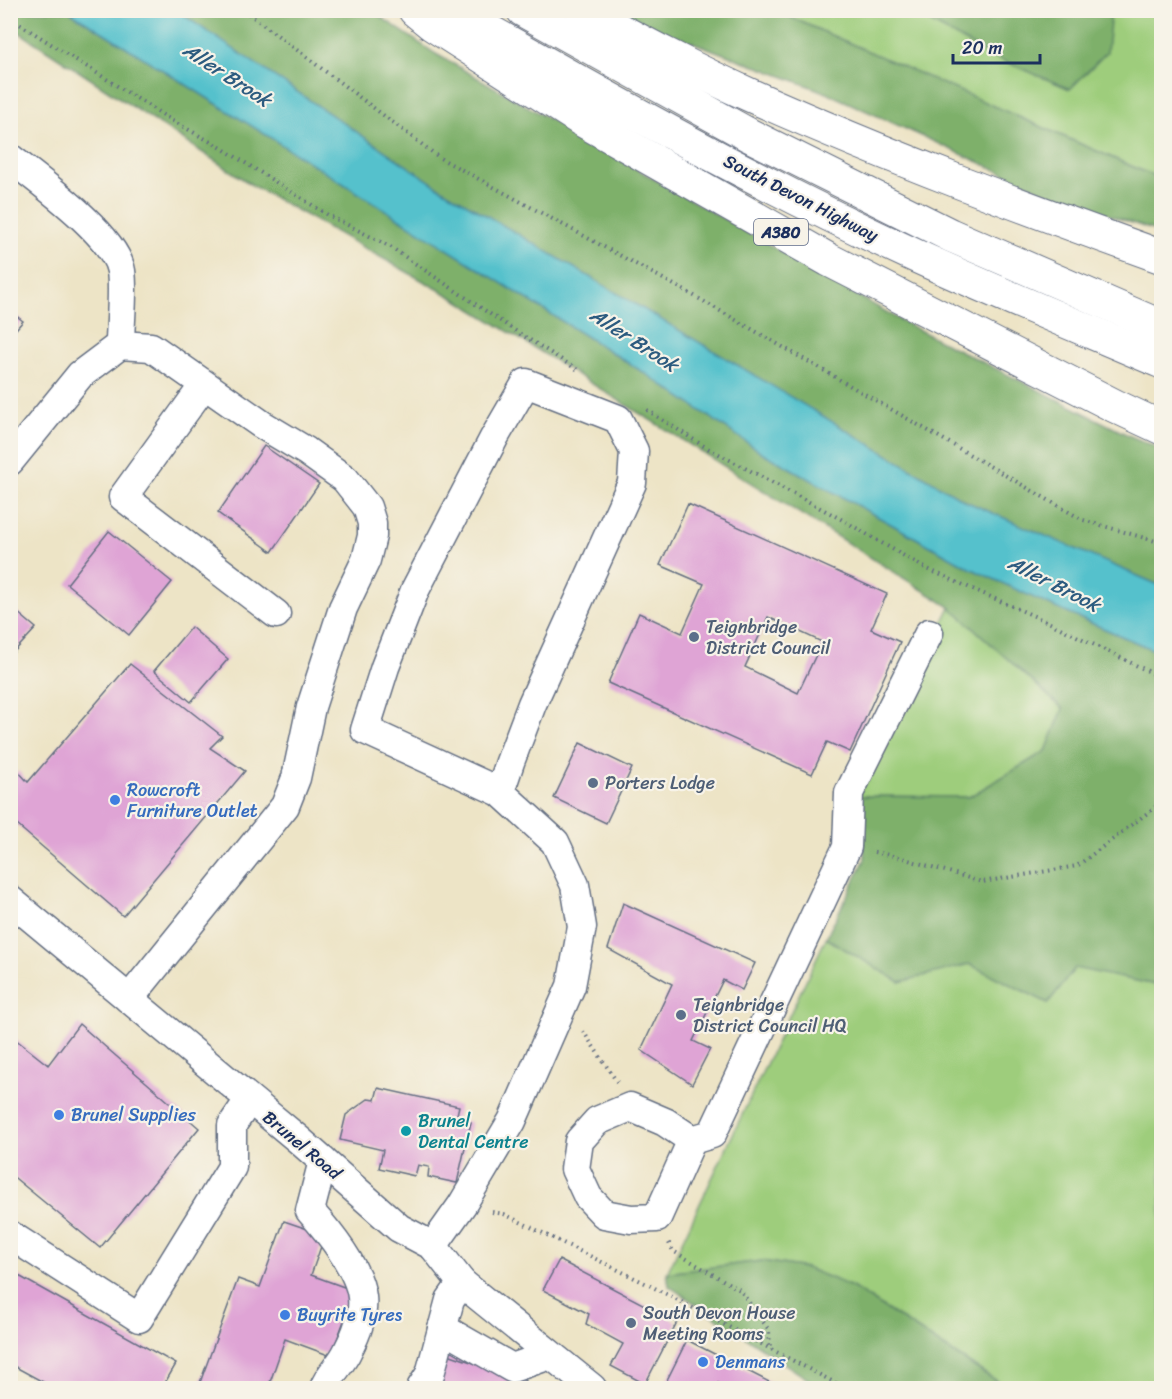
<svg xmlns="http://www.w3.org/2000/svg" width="1172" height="1399" font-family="Sriracha,sans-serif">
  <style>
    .green { fill: #9ecd7b; stroke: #5c7e6c; stroke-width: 1.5 }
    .forest { fill: #7eb06b; stroke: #4c7064; stroke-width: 1.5 }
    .water { fill: #54c1cc; stroke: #387895; stroke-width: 1.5 }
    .building { fill: #dfa4d5; fill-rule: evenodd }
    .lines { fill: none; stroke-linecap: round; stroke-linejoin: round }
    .minor-casing { stroke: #646e82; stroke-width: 31 }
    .highway-casing { stroke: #646e82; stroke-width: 35 }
    .path { stroke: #646e82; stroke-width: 4; stroke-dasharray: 1.5 4.5; stroke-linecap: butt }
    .minor { stroke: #fff; stroke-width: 28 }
    .highway { stroke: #fff; stroke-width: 33 }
    .service-dot { fill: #5c6f8a; stroke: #f7f3e8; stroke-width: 2 }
    .shop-dot { fill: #3f7fe0; stroke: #f7f3e8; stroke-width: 2 }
    .culture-dot { fill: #0f9aa8; stroke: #f7f3e8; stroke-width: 2 }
    .labels { text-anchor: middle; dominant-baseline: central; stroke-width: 4.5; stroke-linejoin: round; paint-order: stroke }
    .shield { fill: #f7f3e8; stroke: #5d6a87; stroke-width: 1.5 }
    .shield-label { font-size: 16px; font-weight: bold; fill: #1b2f5e }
    .street-label { font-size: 18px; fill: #1b2f5e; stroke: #f7f3e8 }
    .service-label { font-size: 18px; fill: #4e5e75; stroke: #f7f3e8; text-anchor: start }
    .shop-label { font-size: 18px; fill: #366cbe; stroke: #f7f3e8; text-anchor: start }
    .culture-label { font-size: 18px; fill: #0d838f; stroke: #f7f3e8; text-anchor: start }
    .water-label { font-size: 20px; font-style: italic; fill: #2c5b7f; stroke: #f7f3e8 }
  </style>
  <rect width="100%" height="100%" fill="#f7f3e8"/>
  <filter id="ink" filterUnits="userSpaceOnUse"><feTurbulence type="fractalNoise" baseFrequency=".0167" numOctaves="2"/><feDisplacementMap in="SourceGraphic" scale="12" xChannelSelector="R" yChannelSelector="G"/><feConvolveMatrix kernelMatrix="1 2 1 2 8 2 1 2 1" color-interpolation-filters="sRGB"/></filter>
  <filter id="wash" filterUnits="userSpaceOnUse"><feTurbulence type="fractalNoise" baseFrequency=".008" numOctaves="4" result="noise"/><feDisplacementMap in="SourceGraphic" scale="24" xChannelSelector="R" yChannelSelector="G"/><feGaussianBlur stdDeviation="1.35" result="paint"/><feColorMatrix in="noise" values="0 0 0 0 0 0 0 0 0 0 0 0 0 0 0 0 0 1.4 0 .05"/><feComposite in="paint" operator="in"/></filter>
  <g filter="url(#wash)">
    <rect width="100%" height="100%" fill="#ede4c6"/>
    <g class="green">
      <path d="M776,11h385v168z"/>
      <path d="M950,607l113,102 -17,42 -77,46 -112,-1z"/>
      <path d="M826,938l74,44 69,-18 79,39 27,-35 86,18v402h-154l-155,-101 -46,-19 -44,-7 -95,12z"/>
    </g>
    <g class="forest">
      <path d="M11,11h58l577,363 117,79 207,115 86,40 105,45v333l-86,-18 -27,35 -79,-39 -69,18 -74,-44 39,-79 -8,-63 112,1 77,-46 17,-42 -113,-102 -491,-306 -204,-114 -239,-157 -5,7z"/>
      <path d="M177,11h195l64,43 473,271 219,110 33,14v137l-196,-85 -528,-315z"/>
      <path d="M620,11h156l385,168v54l-110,-38 -224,-102 -180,-68z"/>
      <path d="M910,11h201l-4,41 -37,37 -83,-35z"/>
      <path d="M762,1261l44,7 46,19 155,101h-186l-152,-102 -2,-13z"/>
    </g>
    <path class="water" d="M69,11h108l260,175 528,315 196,85v67l-105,-45 -86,-40 -207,-115 -117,-79z"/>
    <g id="blocks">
      <g class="building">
        <path d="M10,311l13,10 -13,15z"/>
        <path d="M264,446l55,38 -47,68 -54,-39z"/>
        <path d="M688,504l199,90 -16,35 29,13 -50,110 -23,-10 -15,32 -204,-91 31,-70 43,20 22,-49 -44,-19zM768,617l54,25 -24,51 -53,-26z"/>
        <path d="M109,531l63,51 -43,53 -62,-51z"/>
        <path d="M10,606l26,22 -26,28z"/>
        <path d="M191,627l37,32 -37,43 -37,-31z"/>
        <path d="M130,664l92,72 -12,12 35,23 -122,145 -113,-97v-39l8,-9 10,11z"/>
        <path d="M580,743l52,25 -26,55 -52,-25z"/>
        <path d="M623,903l132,60 -13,27 -19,-10 -30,61 17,8 -18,35 -51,-34 31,-66 -64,-35z"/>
        <path d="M79,1024l120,104 -99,120 -90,-74v-139l38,30z"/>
        <path d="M378,1088l81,18 -3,13 15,3 -14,61 -29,-6 1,-10 -11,-2 -3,11 -36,-8 4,-18 -43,-10 6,-25 22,-16 7,1z"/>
        <path d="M284,1221l41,14 -14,40 44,16 -24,65 -46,-17 -17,49h-70l40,-109 22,8z"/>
        <path d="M559,1260l118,62 -32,62 -34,-18 12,-22 -37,-20 3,-10 -46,-24z"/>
        <path d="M10,1271l166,93 -14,24h-108l-44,-24z"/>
        <path d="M687,1340l94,48h-53l-10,-5 -3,5h-52z"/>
        <path d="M445,1353l81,28 -2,7h-92z"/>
      </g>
    </g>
  </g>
  <g filter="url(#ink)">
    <use href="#blocks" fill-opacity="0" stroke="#646e82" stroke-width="1.5"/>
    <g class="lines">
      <g class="minor-casing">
        <g id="minor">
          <path d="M10,158c29,23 105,77 111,113 3,21 -1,52 -1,74"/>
          <path d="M204,385l-81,112 153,117"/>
          <path d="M10,461l70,-86 40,-30 31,2 110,77 45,27 39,28 22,28 5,16v13l-6,24 -23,48 -32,99 -15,71 -11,28 -156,193"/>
          <path d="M10,900l289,240 100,88 34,18 29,37 130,105"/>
          <path d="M630,1107l35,15 27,18 -35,78 -26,1 -27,-5 -16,-17 -13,-28 4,-28 18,-20z"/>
          <path d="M692,1140l20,-6 135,-287 2,-54 80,-160"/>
          <path d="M323,1161l-13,50c18,20 49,58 52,86 2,17 -6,38 -14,53 -6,14 -19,24 -24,38"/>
          <path d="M10,1235l129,83 93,-151v-42l17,-25"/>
          <path d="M433,1246l29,-41 50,-84 59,-135 11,-59 -7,-42 -20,-43 -55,-50 -135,-62 20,-63 30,-77 79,-152 32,-55 92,36 16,32 -2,32 -100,221 -22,58 -10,30"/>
          <path d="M442,1328l70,40 38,-13"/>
          <path d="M421,1388l9,-14 20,-74 12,-17"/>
        </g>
      </g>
      <g class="highway-casing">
        <g id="highway">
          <path d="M415,10l17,14 150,96 247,140 286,146 47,22"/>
          <path d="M452,10c152,87 305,173 464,246 81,37 164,71 246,106"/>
          <path d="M523,10l226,125 201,100 212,92"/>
          <path d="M582,10c56,30 112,60 170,86 134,60 271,111 410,161"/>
        </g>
      </g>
      <g class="path">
        <path d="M244,10l196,148 251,136 392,226 79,23"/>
        <path d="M1148,10l14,10"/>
        <path d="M10,18l161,102 49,27 108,68 61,31 122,82 67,42"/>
        <path d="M647,410l55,35 137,73 86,50 125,55 112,55"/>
        <path d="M874,852l28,6 80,24 95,-16 85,-64"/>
        <path d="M583,1031l34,51"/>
        <path d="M492,1212l12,2 147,72 194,102"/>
        <path d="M669,1243l4,8 67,39 29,40 1,19"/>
      </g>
      <use href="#minor" class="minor"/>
      <use href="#highway" class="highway"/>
    </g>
  </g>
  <g class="service-dot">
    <circle cx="694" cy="637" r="6"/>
    <circle cx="593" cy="783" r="6"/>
    <circle cx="681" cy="1015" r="6"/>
    <circle cx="631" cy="1323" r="6"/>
  </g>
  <g class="shop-dot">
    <circle cx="115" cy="800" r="6"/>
    <circle cx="59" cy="1115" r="6"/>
    <circle cx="285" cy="1315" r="6"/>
    <circle cx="703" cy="1362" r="6"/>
  </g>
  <circle class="culture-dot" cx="406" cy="1131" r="6"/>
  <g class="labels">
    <rect class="shield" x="754" y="219" width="54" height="26" rx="4.5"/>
    <g class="shield-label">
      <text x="781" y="232">A380</text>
    </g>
    <g class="street-label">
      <text transform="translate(801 198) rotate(27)">South Devon Highway</text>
      <text transform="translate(302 1145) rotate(40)">Brunel Road</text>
    </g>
    <g class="service-label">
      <text x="706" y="627">Teignbridge<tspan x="706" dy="21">District Council</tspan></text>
      <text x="605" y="783">Porters Lodge</text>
      <text x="693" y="1005">Teignbridge<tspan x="693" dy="21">District Council HQ</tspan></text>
      <text x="643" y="1313">South Devon House<tspan x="643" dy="21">Meeting Rooms</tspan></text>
    </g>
    <g class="shop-label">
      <text x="127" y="790">Rowcroft<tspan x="127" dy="21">Furniture Outlet</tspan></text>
      <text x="71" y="1115">Brunel Supplies</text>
      <text x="297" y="1315">Buyrite Tyres</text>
      <text x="715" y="1362">Denmans</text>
    </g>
    <g class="culture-label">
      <text x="418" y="1121">Brunel<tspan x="418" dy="21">Dental Centre</tspan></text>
    </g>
    <g class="water-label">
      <text transform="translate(227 75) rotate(33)">Aller Brook</text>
      <text transform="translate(634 340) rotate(33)">Aller Brook</text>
      <text transform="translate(1054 584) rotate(27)">Aller Brook</text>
    </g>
  </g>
  <rect width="1172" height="1399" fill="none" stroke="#f7f3e8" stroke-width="36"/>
  <path d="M953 54v9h87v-9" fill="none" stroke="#1b2f5e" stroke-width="3"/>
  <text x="962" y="54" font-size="18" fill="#1b2f5e" stroke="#f7f3e8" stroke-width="4.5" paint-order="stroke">20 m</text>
</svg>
